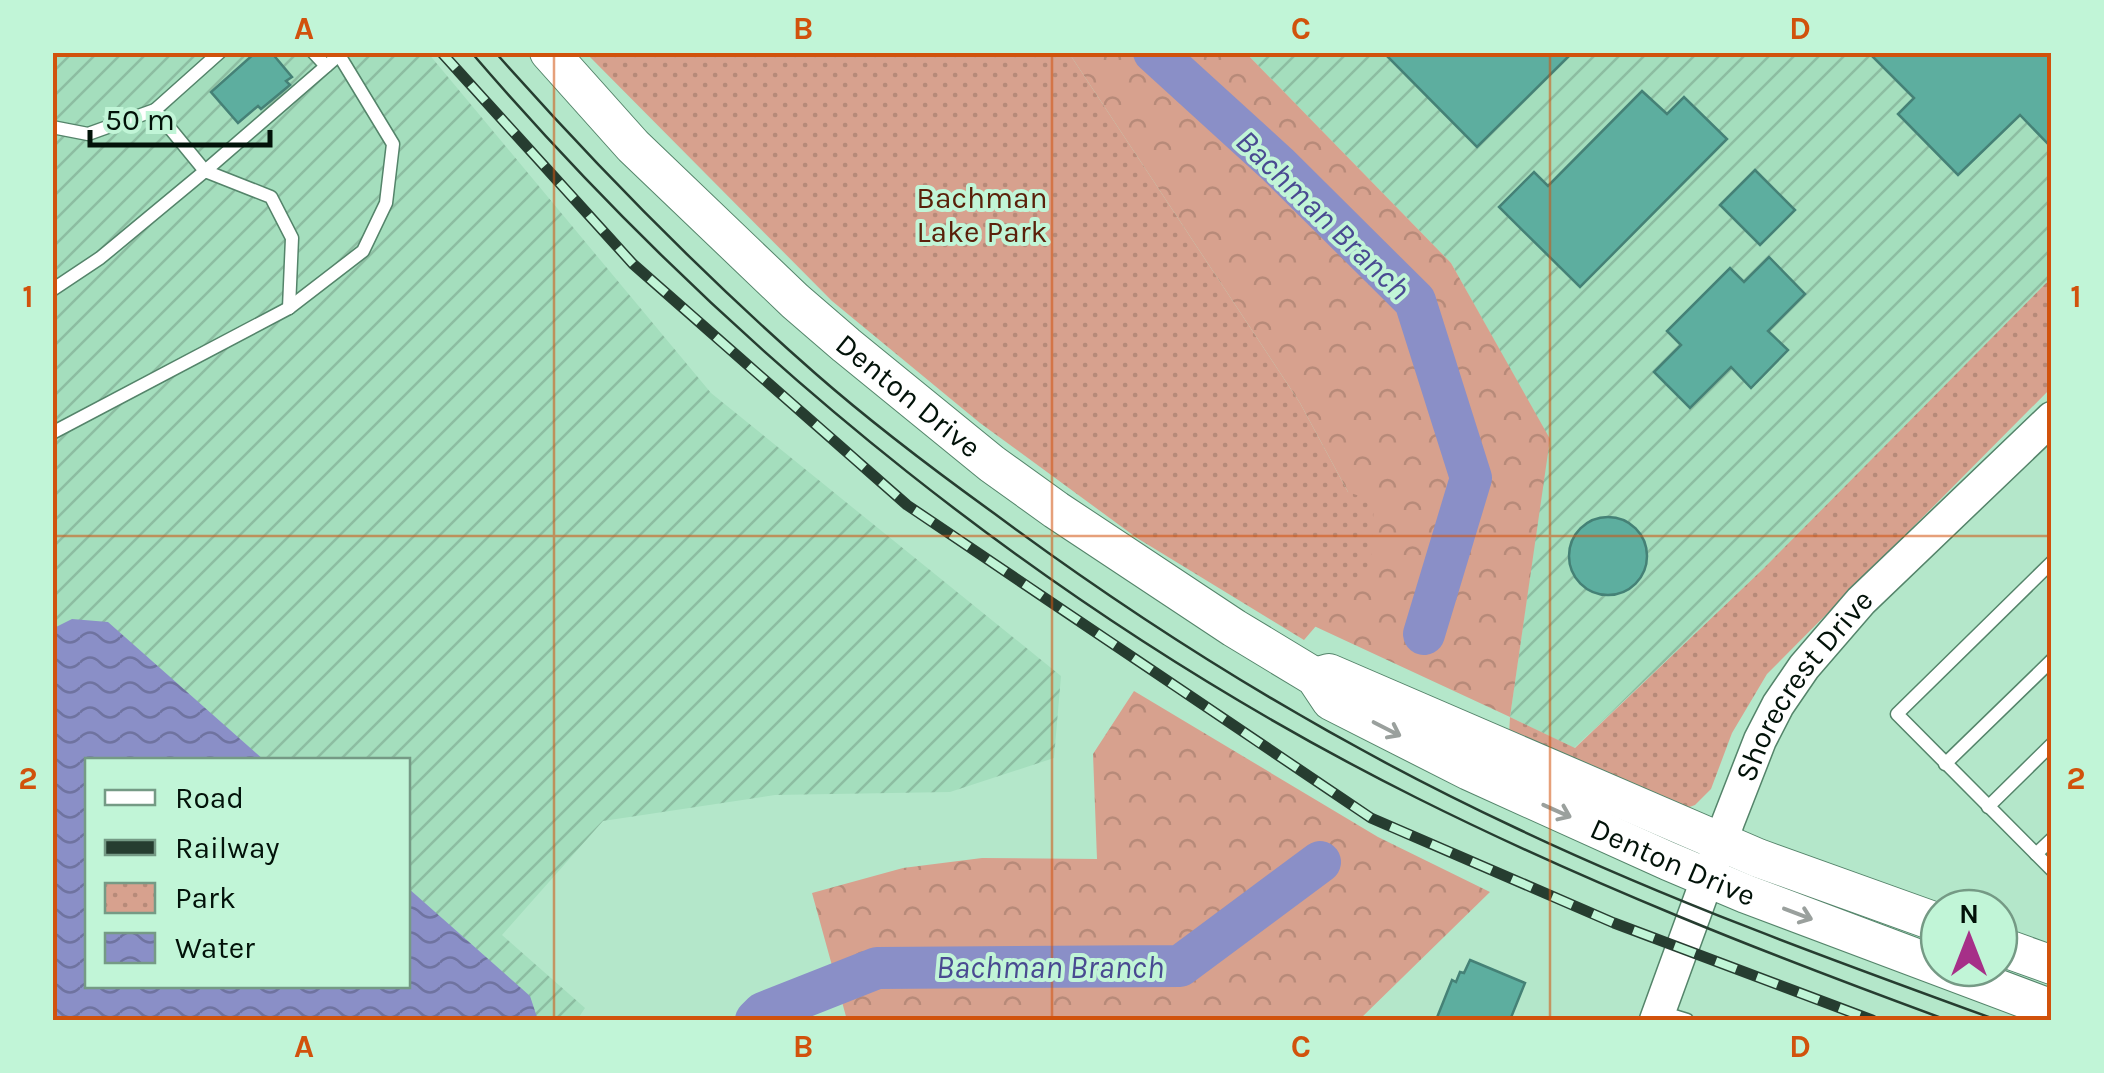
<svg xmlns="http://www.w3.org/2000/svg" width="2104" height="1073" font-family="Karla,sans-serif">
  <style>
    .industrial { fill: url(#industrial-furrows); fill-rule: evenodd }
    .forest { fill: url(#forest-crowns) }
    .park { fill: url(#park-dots) }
    .water { fill: url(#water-waves) }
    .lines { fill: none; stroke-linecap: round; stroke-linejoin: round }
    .river { stroke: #8a8fc7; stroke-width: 42 }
    .building { fill: #5dae9f; stroke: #458176; stroke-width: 2.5 }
    .service-casing { stroke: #54846a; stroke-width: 15 }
    .tertiary-casing { stroke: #54846a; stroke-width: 35 }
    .secondary-casing { stroke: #54846a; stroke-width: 40 }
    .service { stroke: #fff; stroke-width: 12 }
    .tertiary { stroke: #fff; stroke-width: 32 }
    .secondary { stroke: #fff; stroke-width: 38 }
    .tram { stroke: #263d30; stroke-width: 2.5 }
    .rail-casing { stroke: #263d30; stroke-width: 11 }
    .rail { stroke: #c1f5d7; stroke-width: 8; stroke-dasharray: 22; stroke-linecap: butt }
    .oneway { stroke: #9aa09d }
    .grid { fill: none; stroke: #d1520c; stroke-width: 2.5; stroke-opacity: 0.55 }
    .labels { text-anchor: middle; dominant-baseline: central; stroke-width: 8; stroke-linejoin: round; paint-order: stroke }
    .park-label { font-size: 30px; fill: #5a200a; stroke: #c1f5d7 }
    .street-label { font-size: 30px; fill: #021209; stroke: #c1f5d7 }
    .water-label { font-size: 32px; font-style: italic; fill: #494a91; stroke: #c1f5d7 }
    .neatline { fill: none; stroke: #d1520c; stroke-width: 4 }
    .grid-label { font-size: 32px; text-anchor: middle; font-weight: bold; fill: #d1520c }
  </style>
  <defs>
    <pattern id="industrial-furrows" width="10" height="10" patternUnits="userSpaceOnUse" patternTransform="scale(2.5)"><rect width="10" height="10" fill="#a4debd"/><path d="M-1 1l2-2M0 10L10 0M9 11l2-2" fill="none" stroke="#8cbda1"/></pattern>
    <pattern id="forest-crowns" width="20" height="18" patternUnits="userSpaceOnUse" patternTransform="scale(2.5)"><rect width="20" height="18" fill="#d7a18e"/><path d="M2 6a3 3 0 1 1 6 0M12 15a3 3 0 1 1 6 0" fill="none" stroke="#b78a79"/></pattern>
    <pattern id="park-dots" width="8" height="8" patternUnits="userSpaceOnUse" patternTransform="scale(2.5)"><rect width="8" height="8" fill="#d7a18e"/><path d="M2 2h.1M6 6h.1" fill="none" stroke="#b78a79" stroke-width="1.8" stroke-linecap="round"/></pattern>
    <pattern id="water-waves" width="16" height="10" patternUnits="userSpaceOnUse" patternTransform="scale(2.5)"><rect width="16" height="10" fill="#8a8fc7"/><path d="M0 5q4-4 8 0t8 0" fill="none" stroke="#6f73a0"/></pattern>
  </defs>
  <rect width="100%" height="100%" fill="#b4e7ca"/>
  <g class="industrial">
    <path d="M52,53h376l283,340 350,283 -7,82 -104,34 -175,3 -172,26 -101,114 83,73 -8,12h-524zM88,760h320v226h-320z"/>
    <path d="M1246,53h805v225l-288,291 -189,179 -64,-31 39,-278 -98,-176z"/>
  </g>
  <g class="forest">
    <path d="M1069,53h177l205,210 99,176 -40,278 -196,-91 56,-64 -22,-70 -48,-89z"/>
    <path d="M1134,691l244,146 112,55 -131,128h-512l-35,-127 91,-25 79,-10 115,1 -4,-105z"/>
  </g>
  <g class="park">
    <path d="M586,53h483l231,350 48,89 26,9 -3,61 -67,78 -167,-102 -157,-115 -148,-122z"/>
    <path d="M2051,278v110l-284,286 -35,59 -21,56 -16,16 -11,4 -175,-74 1,-18 65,31 188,-179z"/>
  </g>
  <path class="water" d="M72,619l36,3 156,138h-176v226h320v-98l122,108 8,24h-485l-1,-391z"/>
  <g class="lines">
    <g class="river">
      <path d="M1154,52l124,113 137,136 56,177 -47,156"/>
      <path d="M756,1020l7,-7 114,-45 303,-2 140,-104"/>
    </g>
  </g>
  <g class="building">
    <path d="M256,52h15l21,25 -6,4 4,4 -29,24 -3,-3 -20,17 -27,-31z"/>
    <path d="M1383,52h190l-96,95z"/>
    <path d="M1868,52h184l-1,95 -31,-32 -62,60 -60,-61 16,-16z"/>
    <path d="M1642,91l25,23 17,-17 43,42 -147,148 -81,-80 35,-35 14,14z"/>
    <path d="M1755,170l40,40 -35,35 -40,-40z"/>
    <path d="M1769,257l36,37 -37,37 20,19 -37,38 -20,-21 -41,41 -36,-36 27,-27 -14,-14 63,-63 14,14z"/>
    <circle cx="1608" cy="556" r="39"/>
    <path d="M1470,960l55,23 -15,37h-74l16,-40 4,2 4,-10 4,1z"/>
  </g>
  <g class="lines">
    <g class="service-casing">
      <g id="service">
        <path d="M313,52l13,14"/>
        <path d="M155,110l65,-58"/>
        <path d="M52,127l36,7 67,-24 50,61 134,-116"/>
        <path d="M52,290l48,-32 105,-87 66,26 21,41 -3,70"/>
        <path d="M52,433l237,-125 74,-57 23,-48 7,-59 -54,-89 3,-3"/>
        <path d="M2052,562l-155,152 155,156"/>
        <path d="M1945,764l107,-104"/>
        <path d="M1988,807l64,-63"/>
        <path d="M2036,854l16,-15"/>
        <path d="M1661,1012l26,8"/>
      </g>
    </g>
    <g class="tertiary-casing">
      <g id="tertiary">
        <path id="s1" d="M1656,1020l72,-198 32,-82 18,-35 26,-38 57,-66 191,-183"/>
      </g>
    </g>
    <g class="secondary-casing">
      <g id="secondary">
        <path id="s2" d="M549,52l84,94 162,155 51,44 146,119 64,46 178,118 81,49 16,24 138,70 199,90 78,33 306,115"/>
        <path d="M1315,677l14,-4 429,185 181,65"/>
        <path d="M1999,946l53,19"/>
      </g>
    </g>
    <use href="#service" class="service"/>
    <use href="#tertiary" class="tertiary"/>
    <use href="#secondary" class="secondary"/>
    <g class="tram">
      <path d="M471,52c262,305 586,566 946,746 172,86 350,156 530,222"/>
      <path d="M495,52c101,114 207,222 321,322 57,50 118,96 179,140 163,121 337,228 521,314 156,74 319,133 481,192"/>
    </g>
    <g class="rail-casing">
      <path id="rail" d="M441,52l192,212 274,241 464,313 243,105 258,97"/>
    </g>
    <use href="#rail" class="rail"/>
  </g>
  <defs><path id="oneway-shaft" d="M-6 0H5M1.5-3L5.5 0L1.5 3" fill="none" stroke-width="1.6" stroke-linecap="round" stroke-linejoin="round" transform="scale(2.5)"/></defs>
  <g class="oneway">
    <use href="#oneway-shaft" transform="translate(1387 729) rotate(27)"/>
    <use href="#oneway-shaft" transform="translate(1557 811) rotate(24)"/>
    <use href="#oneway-shaft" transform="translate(1798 914) rotate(21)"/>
  </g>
  <path class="grid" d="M554,52v968M1052,52v968M1550,52v968M52,536h2000"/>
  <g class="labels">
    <g class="park-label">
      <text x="982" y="198">Bachman<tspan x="982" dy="34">Lake Park</tspan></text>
    </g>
    <g class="street-label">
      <text stroke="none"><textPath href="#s2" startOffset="498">Denton Drive</textPath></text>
      <text stroke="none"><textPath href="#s1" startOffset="368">Shorecrest Drive</textPath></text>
      <text stroke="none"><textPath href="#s2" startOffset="1400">Denton Drive</textPath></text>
    </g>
    <g class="water-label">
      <text transform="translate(1323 215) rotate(44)">Bachman Branch</text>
      <text x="1050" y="967">Bachman Branch</text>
    </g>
  </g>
  <rect width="2104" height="1073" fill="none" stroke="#c1f5d7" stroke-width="110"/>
  <rect x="85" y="758" width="325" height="230" fill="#c1f5d7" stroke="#759a85" stroke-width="2.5"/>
  <rect x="105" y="790" width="50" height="15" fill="#ffffff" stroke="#759a85" stroke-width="2.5"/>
  <text x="175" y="808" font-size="30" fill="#021209">Road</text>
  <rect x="105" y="840" width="50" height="15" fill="#263d30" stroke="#759a85" stroke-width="2.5"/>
  <text x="175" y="858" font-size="30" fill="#021209">Railway</text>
  <rect x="105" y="883" width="50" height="30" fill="url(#park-dots)" stroke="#759a85" stroke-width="2.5"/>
  <text x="175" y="908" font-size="30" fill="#021209">Park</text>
  <rect x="105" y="933" width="50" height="30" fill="url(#water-waves)" stroke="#759a85" stroke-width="2.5"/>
  <text x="175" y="958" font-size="30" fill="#021209">Water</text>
  <g transform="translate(1969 938)"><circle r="48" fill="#c1f5d7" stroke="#759a85" stroke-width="2.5"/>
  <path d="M0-8L18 38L0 25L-18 38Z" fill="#a63088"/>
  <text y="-15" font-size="28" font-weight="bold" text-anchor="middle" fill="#021209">N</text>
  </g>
  <path d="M90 130v15h180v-15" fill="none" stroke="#021209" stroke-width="5"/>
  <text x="105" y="130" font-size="30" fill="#021209" stroke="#c1f5d7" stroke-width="8" paint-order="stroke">50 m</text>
  <rect x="55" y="55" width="1994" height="963" class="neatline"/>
  <g class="grid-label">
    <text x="304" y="39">A</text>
    <text x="803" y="39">B</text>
    <text x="1301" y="39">C</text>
    <text x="1800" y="39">D</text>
    <text x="28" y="307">1</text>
    <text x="2076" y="307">1</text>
    <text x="28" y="789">2</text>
    <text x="2076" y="789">2</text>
    <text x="304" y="1057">A</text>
    <text x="803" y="1057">B</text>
    <text x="1301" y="1057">C</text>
    <text x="1800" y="1057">D</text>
  </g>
</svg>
